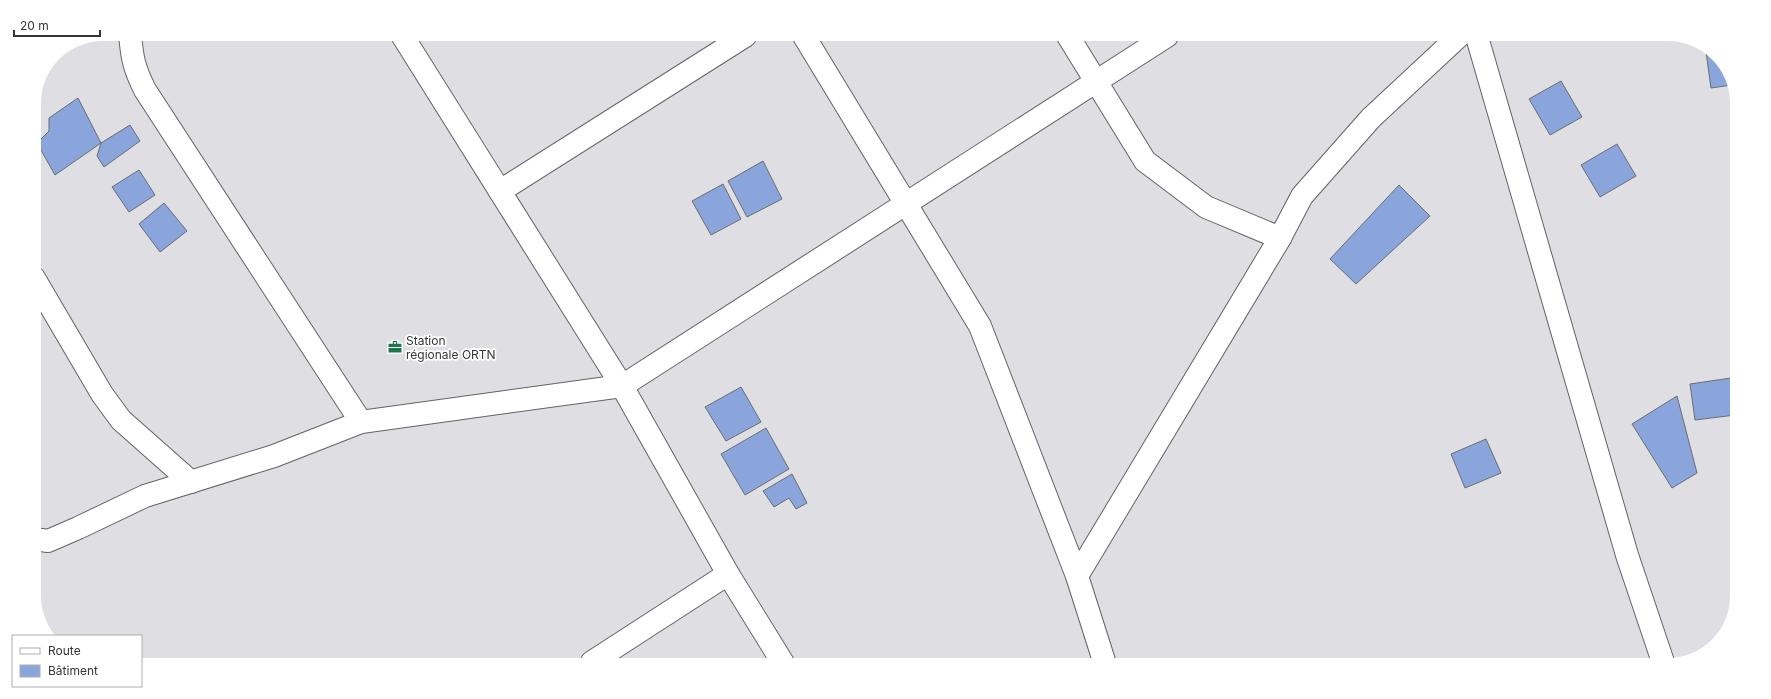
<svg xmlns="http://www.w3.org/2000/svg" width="1771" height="699" font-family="Inter,sans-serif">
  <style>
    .building { fill: #8aa5db; stroke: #6b6d71 }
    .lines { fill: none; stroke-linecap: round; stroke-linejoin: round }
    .minor-casing { stroke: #636367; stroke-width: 24 }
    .minor { stroke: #fff; stroke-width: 22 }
    .labels { text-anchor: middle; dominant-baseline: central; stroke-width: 3.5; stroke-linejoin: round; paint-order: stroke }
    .poi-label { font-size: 12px; fill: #353537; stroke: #fff; text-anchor: start }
  </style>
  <rect width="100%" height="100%" fill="#dedee3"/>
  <g class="building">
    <path d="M1709,51l14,10 9,24 -21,3 -5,-36z"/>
    <path d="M1561,81l21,36 -32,18 -21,-36z"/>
    <path d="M78,98l23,45 -46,32 -18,-32 12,-12v-13z"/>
    <path d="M130,125l10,16 -36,26 -7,-11 4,-13z"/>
    <path d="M1617,144l19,32 -36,21 -19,-32z"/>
    <path d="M763,161l19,38 -35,18 -19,-36z"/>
    <path d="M139,170l16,25 -26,17 -17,-25z"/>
    <path d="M723,184l18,35 -30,16 -19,-34z"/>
    <path d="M1399,185l31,31 -74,68 -26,-25z"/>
    <path d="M164,203l23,28 -27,21 -21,-28z"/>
    <path d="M1731,378l4,37 -40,5 -5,-36z"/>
    <path d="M741,387l20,35 -35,19 -21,-34z"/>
    <path d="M1677,396l20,77 -25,15 -40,-64z"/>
    <path d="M766,428l23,41 -44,26 -24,-41z"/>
    <path d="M1486,439l15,34 -36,15 -14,-34z"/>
    <path d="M792,474l15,29 -11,6 -7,-11 -15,9 -11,-16z"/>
  </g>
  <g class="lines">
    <g class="minor-casing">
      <g id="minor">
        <path d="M130,34c2,24 4,34 15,56l216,332"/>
        <path d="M402,35l220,351 106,188 55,89"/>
        <path d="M804,36l176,290 97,250 28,88"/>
        <path d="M1068,36l77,125 61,46 74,31"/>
        <path d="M1477,37l150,518 37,110"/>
        <path d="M500,191l245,-155"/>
        <path d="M34,278l68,116 19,26 70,62"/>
        <path d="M34,539l14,2 30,-13 67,-32 129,-40 87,-34 261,-36 545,-350"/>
        <path d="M1077,576l203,-338 22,-42 69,-78 87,-81"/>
        <path d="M592,662l136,-88"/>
      </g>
    </g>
    <use href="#minor" class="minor"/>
  </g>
  <defs>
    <g id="office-bare" transform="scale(1.08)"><path d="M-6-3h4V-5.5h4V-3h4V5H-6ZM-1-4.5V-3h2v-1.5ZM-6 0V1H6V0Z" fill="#1c774c" stroke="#fff" stroke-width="2.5" paint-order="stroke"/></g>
  </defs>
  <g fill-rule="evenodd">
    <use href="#office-bare" x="395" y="347"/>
  </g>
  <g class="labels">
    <g class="poi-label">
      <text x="406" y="340">Station<tspan x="406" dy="14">régionale ORTN</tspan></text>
    </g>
  </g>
  <path d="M0 0H1771V699H0ZM103 41H1668A62 62 0 0 1 1730 103V596A62 62 0 0 1 1668 658H103A62 62 0 0 1 41 596V103A62 62 0 0 1 103 41Z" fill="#fff" fill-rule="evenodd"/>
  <rect x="12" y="635" width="130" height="52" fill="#ffffff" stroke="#aeaeaf"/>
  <rect x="20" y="648" width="20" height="6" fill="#ffffff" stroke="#aeaeaf"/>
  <text x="48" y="655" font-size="12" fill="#353537">Route</text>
  <rect x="20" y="665" width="20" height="12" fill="#8aa5db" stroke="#aeaeaf"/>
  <text x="48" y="675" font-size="12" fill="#353537">Bâtiment</text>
  <path d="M14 30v6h86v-6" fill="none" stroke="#353537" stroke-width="2"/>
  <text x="20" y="30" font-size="12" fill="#353537" stroke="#ffffff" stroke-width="3" paint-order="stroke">20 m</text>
</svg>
